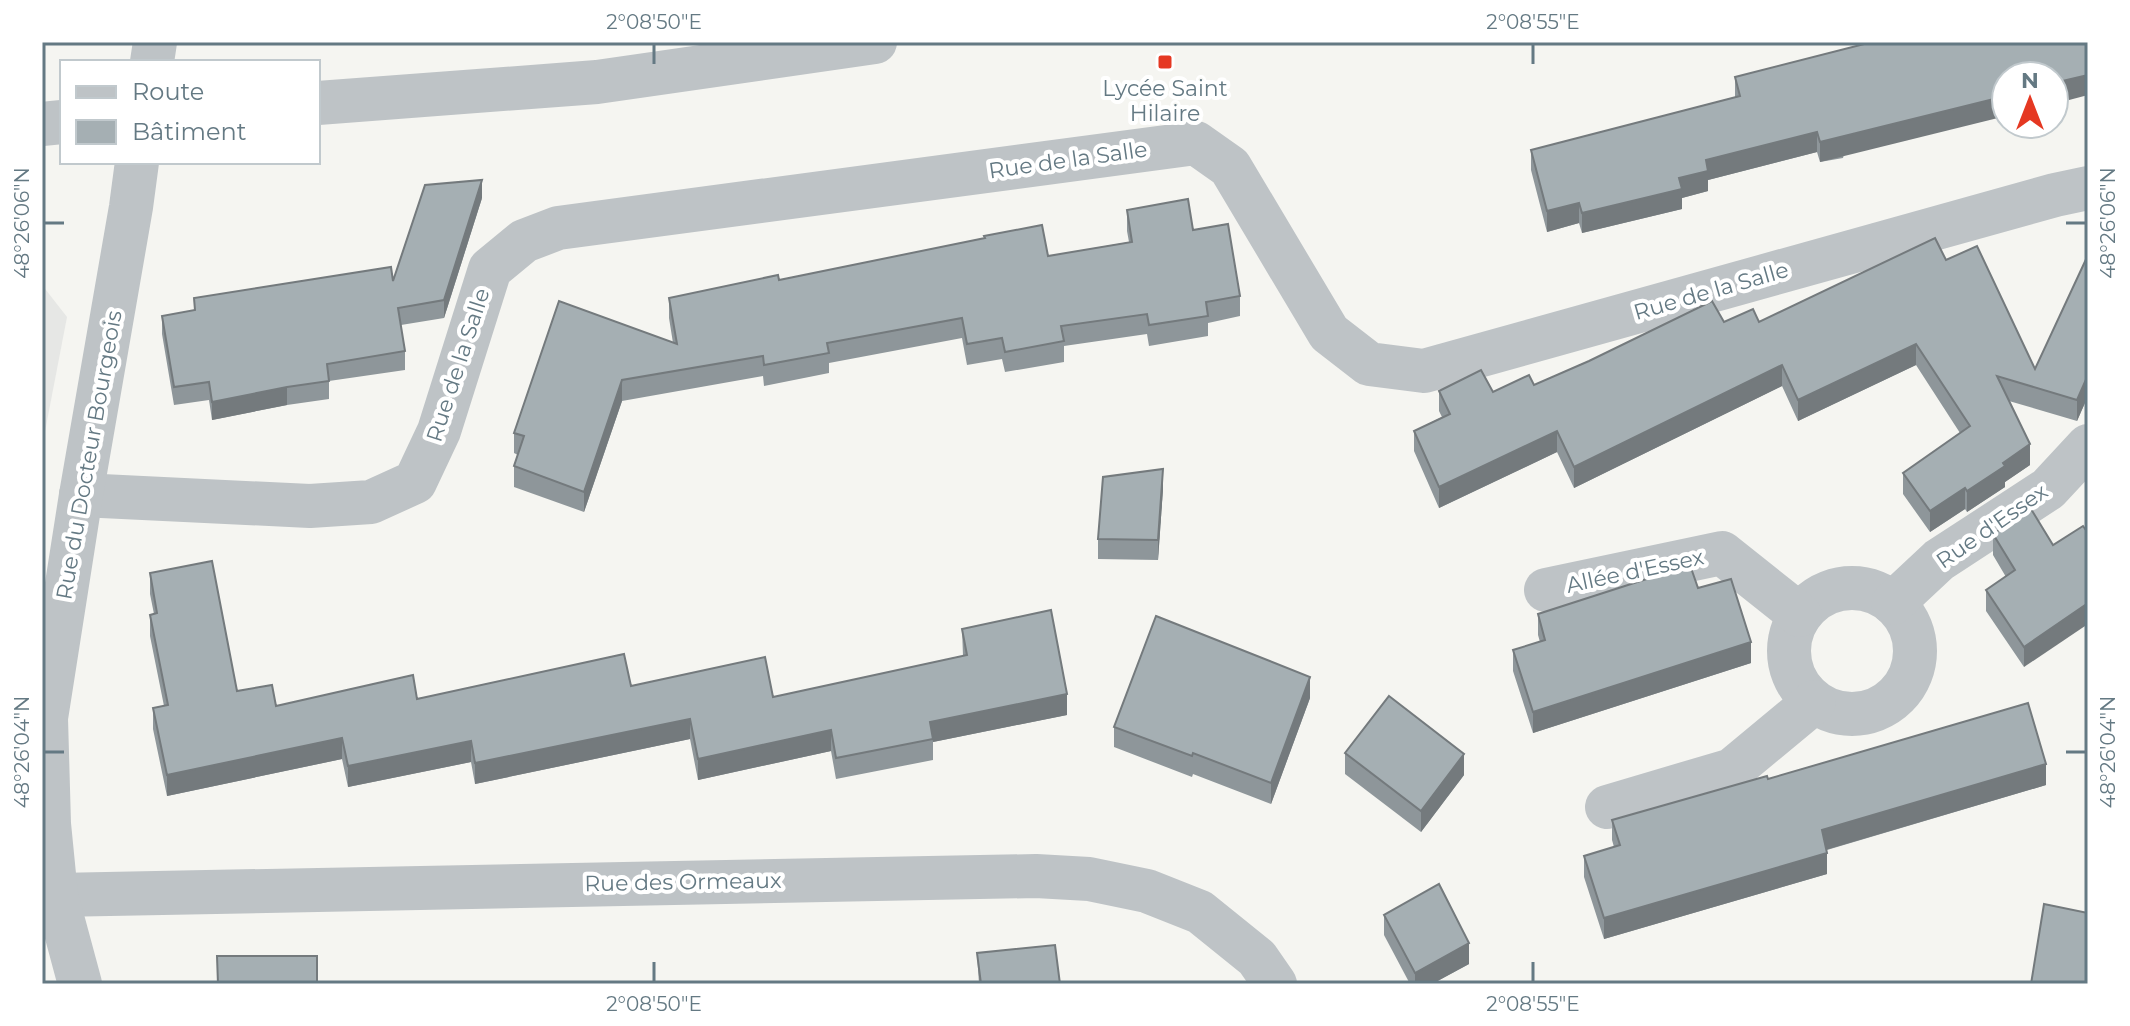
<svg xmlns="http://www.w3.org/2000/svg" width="2130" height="1026" font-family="Montserrat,sans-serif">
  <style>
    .built { fill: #e6e7e5 }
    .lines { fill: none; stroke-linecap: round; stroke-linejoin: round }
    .minor { stroke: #bec3c6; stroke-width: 44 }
    .wall { fill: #8e969a }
    .shaded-wall { fill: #747a7d }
    .building { fill: #a5afb3; stroke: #747a7d; stroke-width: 2 }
    .ticks { fill: none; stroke: #647983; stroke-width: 3 }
    .poi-dot { fill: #e53822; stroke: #fff; stroke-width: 3 }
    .labels { text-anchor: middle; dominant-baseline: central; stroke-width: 8; stroke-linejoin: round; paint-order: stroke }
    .poi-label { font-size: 22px; fill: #647983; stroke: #fff }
    .street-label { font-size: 22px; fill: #647983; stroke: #fff }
    .neatline { fill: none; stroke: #647983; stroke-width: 3 }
    .ticks-label { font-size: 20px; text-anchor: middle; fill: #647983 }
  </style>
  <rect width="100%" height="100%" fill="#f5f5f1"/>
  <path class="built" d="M42,285l25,32 -25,130z"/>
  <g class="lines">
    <g class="minor">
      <path d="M152,62l3,-20"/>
      <path d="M318,103l279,-21 278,-40"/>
      <path d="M42,124l20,-2"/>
      <path d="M81,495l229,11 61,-4 44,-20 24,-51 51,-162 34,-28 34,-13 638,-85 34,24 99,166 40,31 55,7 631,-176 33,-7"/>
      <circle cx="1852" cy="651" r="63"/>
      <path d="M1546,590l176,-37 78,62"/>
      <path d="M1893,603l46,-43 109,-71 40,-43"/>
      <path d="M1607,807l125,-37 82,-68"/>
      <path d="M56,895l980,-19 53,3 58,12 53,21 57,46 18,26"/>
      <path d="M80,984l-24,-89 -7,-71 -3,-106 35,-223 50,-288 6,-45"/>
    </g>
  </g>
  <g class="wall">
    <path d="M1872,42l-29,116 -23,4 -3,-10 -109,28v11l-26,7v11l-100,24 -3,-10 -32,9 -16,-62v-20l204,-53v-20z"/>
    <path d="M482,198l-38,120 -43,7 4,26v19l-76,11v18l-42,6 -75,15 -3,-20 -35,5 -12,-71v-18l32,-6v-12l199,-17z"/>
    <path d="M1127,210l66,20 47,66v20l-32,7v13l-59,10 -2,-12 -83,12v16l-59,10 -3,-13 -35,6 -5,-27 -133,25v10l-65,13 -1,-10 -141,25 -38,111 -70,-25v-21l4,-11 -4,-2v-20l159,-90 -4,-25v-20l110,-18 269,-24 81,-14 -2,-11z"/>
    <path d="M2088,255v141l-11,25 -68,-20 21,64 -25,17v5l-38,25 -2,-3 -35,23 -27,-38v-21l57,-40 -44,-68 -118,56 -16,-35 -208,102 -17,-36 -118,56 -25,-57v-20l28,-14 -3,-6v-20l54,1 41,-7 190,-63h35l187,-62 89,109z"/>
    <path d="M1163,489l-5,71 -60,-1v-20z"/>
    <path d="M1993,534l60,11 -29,122 -38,-56v-21l20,-13 -13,-22z"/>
    <path d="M150,573l87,118 39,15 355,-20 142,11 190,-41 -1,-27 105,86 -134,27v18l-97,19 -5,-28 -133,29 -8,-41 -215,45 -4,-22 -123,25 -6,-28 -175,37 -14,-67v-21l11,-2 -14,-70v-21l4,-1 -4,-20z"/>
    <path d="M1698,588l53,75 -218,70 -20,-62v-21l27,-8 -2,-7v-21z"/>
    <path d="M1310,698l-39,106 -78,-30 -1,3 -78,-30v-20z"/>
    <path d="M1345,753l119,22 -43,57 -76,-58z"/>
    <path d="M1768,779l278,6 -219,65v24l-223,65 -20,-62v-21l30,-9 -2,-7v-20z"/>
    <path d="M1384,915l85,49 -37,20h-22l-26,-49z"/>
    <path d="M977,953l83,31h-81z"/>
  </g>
  <g class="shaded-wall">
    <path d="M2088,75v20l-34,9v-21z"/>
    <path d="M2006,96v20l-186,46v-20z"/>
    <path d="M1817,132v20l-109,28v11l-26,7v11l-100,24v-20l97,-35 27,-18z"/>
    <path d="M482,180v18l-38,120v-18z"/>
    <path d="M1579,203v20l-32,9v-21z"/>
    <path d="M1916,344v21l-118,56v-21z"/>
    <path d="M1782,365v21l-208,102v-21z"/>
    <path d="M2088,375v21l-11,25v-21z"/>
    <path d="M622,380v21l-38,111v-20z"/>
    <path d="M287,387v18l-75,15v-18z"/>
    <path d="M1557,431v21l-118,56v-21z"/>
    <path d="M2030,444v21l-25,17v5l-38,25v-21l36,-28z"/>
    <path d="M1163,469v20l-5,71v-20z"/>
    <path d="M1965,488v21l-35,23v-21z"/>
    <path d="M2088,603v21l-64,43v-20z"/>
    <path d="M1751,642v21l-218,70v-21z"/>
    <path d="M1310,677v21l-39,106v-21z"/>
    <path d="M1067,694v21l-134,27 -3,-20z"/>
    <path d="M690,719v20l-215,45v-21z"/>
    <path d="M831,730v21l-133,29v-21z"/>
    <path d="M342,738v21l-175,37v-21z"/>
    <path d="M471,741v21l-123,25v-21z"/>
    <path d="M1464,754v21l-43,57v-21z"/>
    <path d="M2046,764v21l-224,66v-21z"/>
    <path d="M1827,853v21l-223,65v-21z"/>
    <path d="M1469,943v21l-37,20h-17v-11z"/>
  </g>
  <g class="building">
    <path d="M1872,42h216v33l-34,8v-7h-48v20l-186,46 -3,-10 -111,28 2,11 -29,7 3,11 -100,24 -3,-10 -32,8 -16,-61 209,-54 -5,-19z"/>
    <path d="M482,180l-38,120 -46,8 7,43 -78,13 2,17 -42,6 -75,15 -3,-20 -35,5 -12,-71 33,-6 -1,-12 197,-31 2,14 32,-96z"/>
    <path d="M1188,199l5,31 35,-6 12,72 -34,6 2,14 -59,9 -2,-11 -86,12 3,15 -59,11 -3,-14 -35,6 -5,-26 -135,25 2,10 -65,12 -1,-9 -141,24 -38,112 -70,-26 10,-30 -10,-3 45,-132 118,43 -8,-46 109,-23 1,5 206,-42 -1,-2 58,-11 6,31 84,-14 -5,-32z"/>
    <path d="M1935,238l11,22 31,-14 58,123 53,-114v120l-11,25 -80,-24 33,68 -27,19 2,3 -38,25 -2,-3 -35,23 -27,-38 67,-47 -54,-82 -118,56 -16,-35 -208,102 -17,-36 -118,56 -25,-56 36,-17 -11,-23 42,-21 12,22 36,-17 5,10 55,-24 123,-60 12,21 29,-13 6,13z"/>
    <path d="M1163,469l-5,71 -60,-1 5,-62z"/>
    <path d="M2031,509l22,36 30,-19 5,7v70l-64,44 -38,-57 29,-20 -22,-36z"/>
    <path d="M212,561l25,130 35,-6 4,21 137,-31 4,24 207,-45 7,32 134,-29 8,40 194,-42 -5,-26 89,-19 16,84 -137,28 3,17 -97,19 -5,-28 -133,29 -8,-40 -215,44 -4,-22 -123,25 -6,-28 -175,37 -14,-67 15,-3 -18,-90 7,-2 -7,-40z"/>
    <path d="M1690,565l8,23 33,-9 20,63 -218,70 -20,-62 32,-10 -7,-26z"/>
    <path d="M1156,616l154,61 -39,106 -78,-30 -1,3 -78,-29z"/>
    <path d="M1389,696l75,58 -43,57 -76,-58z"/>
    <path d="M2028,703l18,61 -224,66 5,23 -223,65 -20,-62 36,-11 -8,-25 155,-44 1,3z"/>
    <path d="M1439,884l30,59 -54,30 -31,-58z"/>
    <path d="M2044,904l44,9v71h-57z"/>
    <path d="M1055,945l5,39h-79l-4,-31z"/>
    <path d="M217,956h100v28h-99z"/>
  </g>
  <path class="ticks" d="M654,44v20M1533,44v20M44,223h20M2066,223h20M44,752h20M2066,752h20M654,962v20M1533,962v20"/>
  <rect class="poi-dot" x="1157" y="54" width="16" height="16" rx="4"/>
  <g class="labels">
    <g class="poi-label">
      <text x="1165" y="88">Lycée Saint<tspan x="1165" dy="25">Hilaire</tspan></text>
    </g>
    <g class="street-label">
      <text transform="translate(1068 160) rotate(-8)">Rue de la Salle</text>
      <text transform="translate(1711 291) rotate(-16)">Rue de la Salle</text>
      <text transform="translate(458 365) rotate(-72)">Rue de la Salle</text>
      <text transform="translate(89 455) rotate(-80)">Rue du Docteur Bourgeois</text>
      <text transform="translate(1992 526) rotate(-35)">Rue d'Essex</text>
      <text transform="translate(1635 571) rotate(-12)">Allée d'Essex</text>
      <text transform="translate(683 882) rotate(-1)">Rue des Ormeaux</text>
    </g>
  </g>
  <rect width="2130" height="1026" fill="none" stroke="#ffffff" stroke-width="88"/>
  <rect x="60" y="60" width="260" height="104" fill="#ffffff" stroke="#c1c9cd" stroke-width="2"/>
  <rect x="76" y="86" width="40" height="12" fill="#bec3c6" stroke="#c1c9cd" stroke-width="2"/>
  <text x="132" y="100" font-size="24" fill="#647983">Route</text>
  <rect x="76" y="120" width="40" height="24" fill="#a5afb3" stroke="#c1c9cd" stroke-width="2"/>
  <text x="132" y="140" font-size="24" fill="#647983">Bâtiment</text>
  <g transform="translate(2030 100)"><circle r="38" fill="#ffffff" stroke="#c1c9cd" stroke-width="2"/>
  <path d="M0-6L14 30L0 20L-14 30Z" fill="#e53822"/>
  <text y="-12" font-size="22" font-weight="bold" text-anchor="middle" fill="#647983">N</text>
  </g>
  <rect x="44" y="44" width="2042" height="938" class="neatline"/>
  <g class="ticks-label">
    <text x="654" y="29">2°08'50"E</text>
    <text x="1533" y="29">2°08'55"E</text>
    <text transform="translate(22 223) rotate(-90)" y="7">48°26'06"N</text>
    <text transform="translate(2108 223) rotate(-90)" y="7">48°26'06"N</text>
    <text transform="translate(22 752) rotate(-90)" y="7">48°26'04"N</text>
    <text transform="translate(2108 752) rotate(-90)" y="7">48°26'04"N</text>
    <text x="654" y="1011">2°08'50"E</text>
    <text x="1533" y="1011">2°08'55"E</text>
  </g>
</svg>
